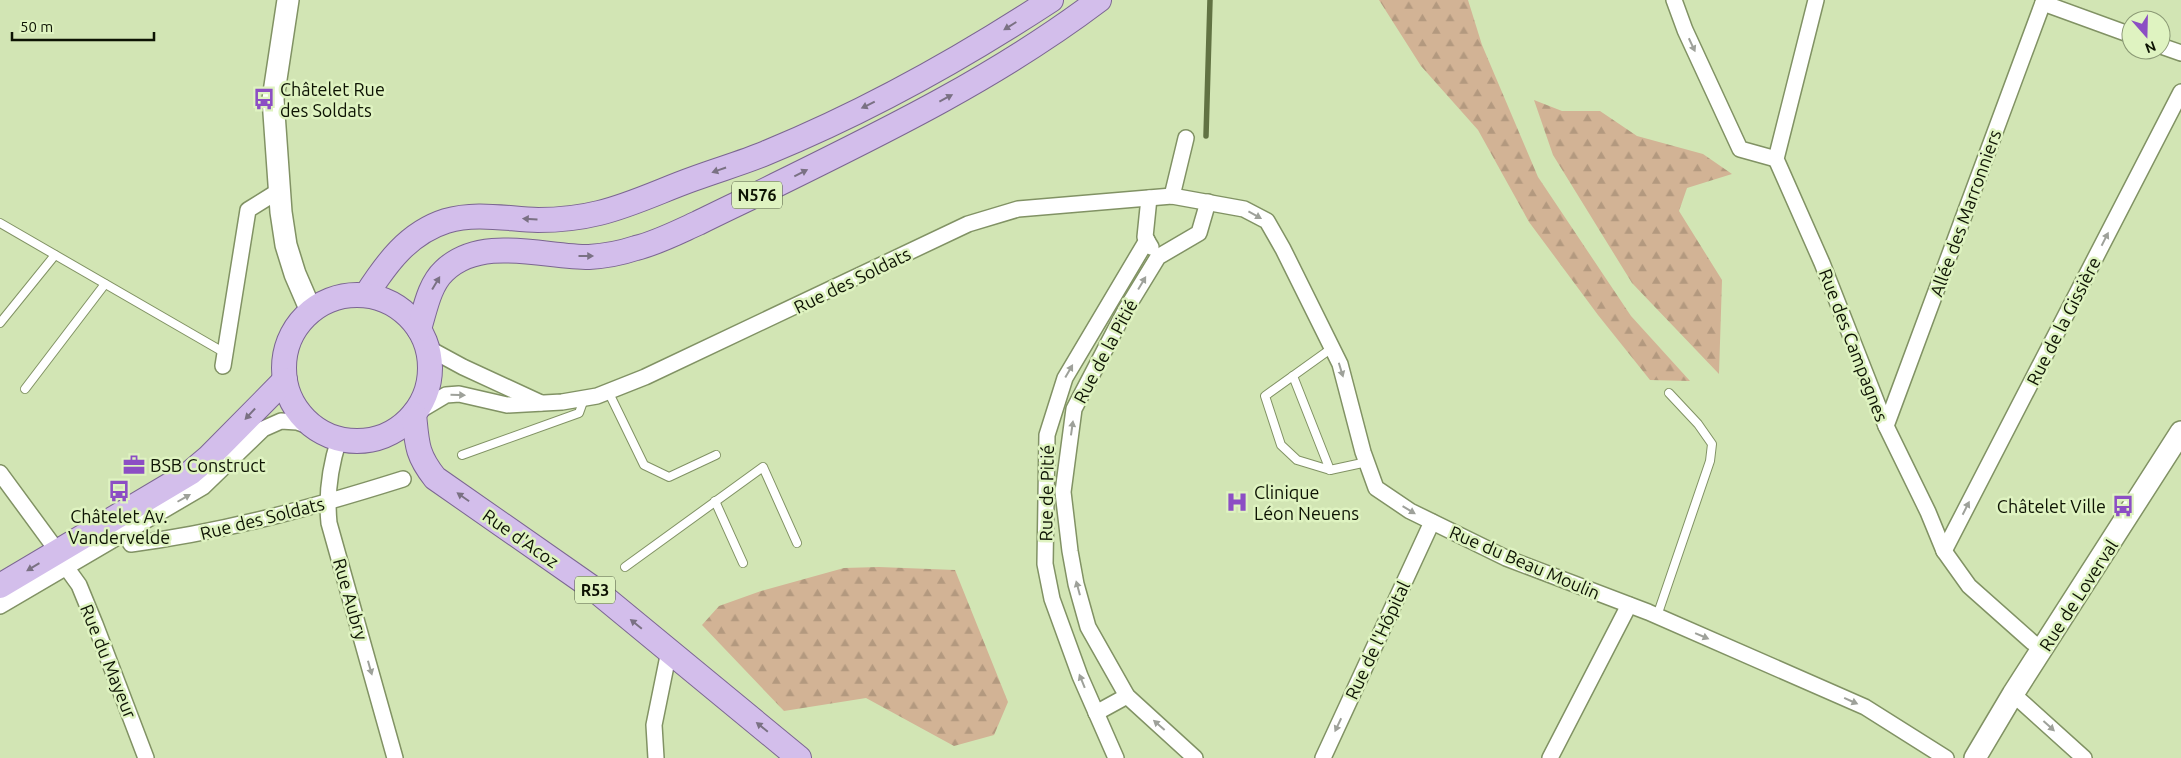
<svg xmlns="http://www.w3.org/2000/svg" width="2181" height="758" font-family="Ubuntu,sans-serif">
  <style>
    .forest { fill: url(#forest-firs) }
    .lines { fill: none; stroke-linecap: round; stroke-linejoin: round }
    .stream { stroke: #617243; stroke-width: 5.5 }
    .lane-casing { stroke: #819264; stroke-width: 10 }
    .street-casing { stroke: #819264; stroke-width: 18 }
    .secondary-casing { stroke: #819264; stroke-width: 24 }
    .primary-casing { stroke: #7b6691; stroke-width: 26 }
    .lane { stroke: #fff; stroke-width: 8 }
    .street { stroke: #fff; stroke-width: 15 }
    .secondary { stroke: #fff; stroke-width: 21 }
    .primary { stroke: #d3beeb; stroke-width: 24 }
    .oneway { fill: #7a7183 }
    .oneway2 { fill: #9ea19a }
    .labels { text-anchor: middle; dominant-baseline: central; stroke-width: 5; stroke-linejoin: round; paint-order: stroke }
    .shield { fill: #dff3c1; stroke: #4c563c; stroke-width: 1 }
    .shield-label { font-size: 16px; font-weight: bold; fill: #0d1303 }
    .poi-label { font-size: 18px; fill: #0d1303; stroke: #dff3c1; text-anchor: start }
    .street-label { font-size: 18px; fill: #0d1303; stroke: #dff3c1 }
  </style>
  <defs>
    <pattern id="forest-firs" width="22" height="20" patternUnits="userSpaceOnUse" patternTransform="scale(1.25)"><rect width="22" height="20" fill="#d2b395"/><path d="M5 1l3.5 6h-7zM16 11l3.5 6h-7z" fill="#b3997f"/></pattern>
  </defs>
  <rect width="100%" height="100%" fill="#d2e5b4"/>
  <g class="forest">
    <path d="M1379,0h89l14,45 56,132 93,139 59,65 -40,-1 -52,-65 -69,-93 -51,-92 -57,-64z"/>
    <path d="M1534,100l28,11h38l37,25 66,18 29,20 -45,14 -8,23 43,69 -3,94 -87,-91 -79,-128z"/>
    <path d="M879,567l76,3 53,132 -14,33 -40,11 -88,-48 -82,13 -82,-86 17,-19 42,-15 83,-23z"/>
  </g>
  <g class="lines">
    <path class="stream" d="M1206,136l4,-136"/>
    <g class="lane-casing">
      <g id="lane">
        <path d="M0,223l225,130"/>
        <path d="M0,323l55,-68"/>
        <path d="M1332,348l-67,48 16,49 16,15 33,10 37,-8"/>
        <path d="M1293,376l37,94"/>
        <path d="M25,389l80,-105"/>
        <path d="M608,391l36,74 25,12 47,-22"/>
        <path d="M462,455l117,-42 5,-14"/>
        <path d="M715,501l28,62"/>
        <path d="M625,567l138,-100 34,76"/>
        <path d="M1657,616l53,-155 2,-17 -14,-20 -29,-31"/>
      </g>
    </g>
    <g class="street-casing">
      <g id="street">
        <path d="M1674,0l11,30 55,119 36,10"/>
        <path d="M1816,0l-40,159 46,104 64,163 42,86 16,39 25,35 63,56 11,7"/>
        <path d="M2043,3l88,32"/>
        <path d="M2161,46l20,7"/>
        <path d="M1172,196l14,-58"/>
        <path d="M1149,198l-4,39 6,10"/>
        <path d="M428,348l35,19 78,36"/>
        <path d="M223,366l25,-156 32,-20"/>
        <path d="M414,414l32,-19 13,-1 48,11 55,-3 35,-6 48,-19 323,-153 50,-15 154,-13 72,13 23,12 16,28 57,115 23,88 13,36 34,23 96,47 142,54 217,95 81,51"/>
        <path d="M1886,426l158,-426"/>
        <path d="M339,439c-9,28 -13,55 -10,84l66,235"/>
        <path d="M0,473l58,79"/>
        <path d="M124,533l7,11c93,-12 183,-37 272,-65"/>
        <path d="M1944,551l237,-459"/>
        <path d="M66,567l13,18 16,39 51,134"/>
        <path d="M0,606l203,-119 60,-58 18,-8 16,1 20,7"/>
        <path d="M2013,694l71,64"/>
        <path d="M1096,713l31,-17"/>
        <path d="M656,758l-2,-33 15,-74"/>
        <path d="M1116,758l-36,-82 -28,-77 -7,-35 2,-129 18,-57 82,-138"/>
        <path d="M1195,758l-68,-62 -39,-69 -12,-43 -6,-33 -7,-59 11,-83 51,-98 33,-54 41,-24 9,-31"/>
        <path d="M1323,758l109,-236"/>
        <path d="M1550,758l79,-153"/>
      </g>
    </g>
    <g class="secondary-casing">
      <g id="secondary">
        <path d="M288,0l-15,99 8,113 5,33 9,29 16,37"/>
        <path d="M1975,758l38,-64 168,-262"/>
      </g>
    </g>
    <g class="primary-casing">
      <g id="primary">
        <path d="M366,295c20,-31 42,-62 80,-74 30,-9 61,-2 92,-1 20,0 41,-2 61,-7 33,-8 63,-23 94,-34 24,-9 49,-16 73,-26 100,-41 195,-94 285,-153"/>
        <circle cx="357" cy="368" r="73"/>
        <path d="M419,329c6,-19 10,-44 25,-58 37,-36 99,-14 145,-14 16,-1 32,-4 47,-9 21,-5 42,-16 62,-25 26,-13 52,-25 78,-38 112,-55 224,-110 323,-185"/>
        <path d="M414,414c3,29 2,40 21,64l159,111 205,169"/>
        <path d="M0,586l190,-113 19,-16 76,-77"/>
      </g>
    </g>
    <use href="#lane" class="lane"/>
    <use href="#street" class="street"/>
    <use href="#secondary" class="secondary"/>
    <use href="#primary" class="primary"/>
  </g>
  <defs><path id="oneway-solid" d="M-6-.8H1V-3.2L6.5 0L1 3.2V.8H-6Z" transform="scale(1.25)"/></defs>
  <g class="oneway">
    <use href="#oneway-solid" transform="translate(1010 26) rotate(148)"/>
    <use href="#oneway-solid" transform="translate(946 98) rotate(-28)"/>
    <use href="#oneway-solid" transform="translate(868 105) rotate(154)"/>
    <use href="#oneway-solid" transform="translate(719 170) rotate(161)"/>
    <use href="#oneway-solid" transform="translate(801 173) rotate(-27)"/>
    <use href="#oneway-solid" transform="translate(530 219) rotate(-177)"/>
    <use href="#oneway-solid" transform="translate(586 256)"/>
    <use href="#oneway-solid" transform="translate(436 283) rotate(-59)"/>
    <use href="#oneway-solid" transform="translate(250 414) rotate(133)"/>
    <use href="#oneway-solid" transform="translate(463 497) rotate(-145)"/>
    <use href="#oneway-solid" transform="translate(33 567) rotate(149)"/>
    <use href="#oneway-solid" transform="translate(636 624) rotate(-141)"/>
    <use href="#oneway-solid" transform="translate(762 727) rotate(-141)"/>
  </g>
  <g class="oneway2">
    <use href="#oneway-solid" transform="translate(1692 45) rotate(65)"/>
    <use href="#oneway-solid" transform="translate(1255 215) rotate(29)"/>
    <use href="#oneway-solid" transform="translate(2105 239) rotate(-63)"/>
    <use href="#oneway-solid" transform="translate(1142 283) rotate(-59)"/>
    <use href="#oneway-solid" transform="translate(1341 370) rotate(73)"/>
    <use href="#oneway-solid" transform="translate(1069 371) rotate(-60)"/>
    <use href="#oneway-solid" transform="translate(458 395) rotate(2)"/>
    <use href="#oneway-solid" transform="translate(1072 428) rotate(-82)"/>
    <use href="#oneway-solid" transform="translate(184 498) rotate(-30)"/>
    <use href="#oneway-solid" transform="translate(1966 508) rotate(-63)"/>
    <use href="#oneway-solid" transform="translate(1409 510) rotate(31)"/>
    <use href="#oneway-solid" transform="translate(1078 588) rotate(-105)"/>
    <use href="#oneway-solid" transform="translate(1702 636) rotate(23)"/>
    <use href="#oneway-solid" transform="translate(370 668) rotate(74)"/>
    <use href="#oneway-solid" transform="translate(1082 681) rotate(-112)"/>
    <use href="#oneway-solid" transform="translate(1851 701) rotate(24)"/>
    <use href="#oneway-solid" transform="translate(1159 725) rotate(-139)"/>
    <use href="#oneway-solid" transform="translate(1338 725) rotate(115)"/>
    <use href="#oneway-solid" transform="translate(2049 726) rotate(42)"/>
  </g>
  <defs>
    <g id="bus-bare" transform="scale(1.725)"><path d="M-5-6H5V4H4V6H2V4H-2V6H-4V4H-5ZM-3.5-4V0h7V-4ZM-3.5 1.2v1.5H-2V1.2ZM2 1.2v1.5H3.5V1.2Z" fill="#8c4ec4" stroke="#dff3c1" stroke-width="2.5" paint-order="stroke"/></g>
    <g id="office-bare" transform="scale(1.725)"><path d="M-6-3h4V-5.5h4V-3h4V5H-6ZM-1-4.5V-3h2v-1.5ZM-6 0V1H6V0Z" fill="#8c4ec4" stroke="#dff3c1" stroke-width="2.5" paint-order="stroke"/></g>
    <g id="hospital-bare" transform="scale(1.725)"><path d="M-5-5h3v3.5h4V-5h3V5h-3V1.5h-4V5h-3Z" fill="#8c4ec4" stroke="#dff3c1" stroke-width="2.5" paint-order="stroke"/></g>
  </defs>
  <g fill-rule="evenodd">
    <use href="#bus-bare" x="264" y="99"/>
    <use href="#office-bare" x="134" y="465"/>
    <use href="#bus-bare" x="119" y="491"/>
    <use href="#hospital-bare" x="1237" y="502"/>
    <use href="#bus-bare" x="2123" y="506"/>
  </g>
  <g class="labels">
    <g class="shield">
      <rect x="732" y="181.5" width="50" height="27" rx="4"/>
      <rect x="575" y="576.5" width="40" height="27" rx="4"/>
    </g>
    <g class="shield-label">
      <text x="757" y="195">N576</text>
      <text x="595" y="590">R53</text>
    </g>
    <g class="poi-label">
      <text x="280" y="89">Châtelet Rue<tspan x="280" dy="21">des Soldats</tspan></text>
      <text x="150" y="465">BSB Construct</text>
      <text x="1254" y="492">Clinique<tspan x="1254" dy="21">Léon Neuens</tspan></text>
      <text x="2106" y="506" text-anchor="end">Châtelet Ville</text>
      <text x="119" y="516" text-anchor="middle">Châtelet Av.<tspan x="119" dy="21">Vandervelde</tspan></text>
    </g>
    <g class="street-label">
      <text transform="translate(1965 213) rotate(-70)">Allée des Marronniers</text>
      <text transform="translate(852 280) rotate(-26)">Rue des Soldats</text>
      <text transform="translate(2063 321) rotate(-63)">Rue de la Gissière</text>
      <text transform="translate(1854 345) rotate(69)">Rue des Campagnes</text>
      <text transform="translate(1105 351) rotate(-62)">Rue de la Pitié</text>
      <text transform="translate(1046 493) rotate(-89)">Rue de Pitié</text>
      <text transform="translate(262 518) rotate(-14)">Rue des Soldats</text>
      <text transform="translate(521 538) rotate(35)">Rue d'Acoz</text>
      <text transform="translate(1525 562) rotate(23)">Rue du Beau Moulin</text>
      <text transform="translate(2078 595) rotate(-57)">Rue de Loverval</text>
      <text transform="translate(351 599) rotate(74)">Rue Aubry</text>
      <text transform="translate(1377 640) rotate(-65)">Rue de l'Hôpital</text>
      <text transform="translate(109 661) rotate(68)">Rue du Mayeur</text>
    </g>
  </g>
  <g transform="translate(2146 35) rotate(160)"><circle r="24" fill="#dff3c1" stroke="#8b9975"/>
  <path d="M0-4L9 19L0 12L-9 19Z" fill="#8c4ec4"/>
  <text y="-8" font-size="14" font-weight="bold" text-anchor="middle" fill="#0d1303">N</text>
  </g>
  <path d="M12 32v8h142v-8" fill="none" stroke="#0d1303" stroke-width="2.5"/>
  <text x="20" y="32" font-size="15" fill="#0d1303" stroke="#dff3c1" stroke-width="4" paint-order="stroke">50 m</text>
</svg>
